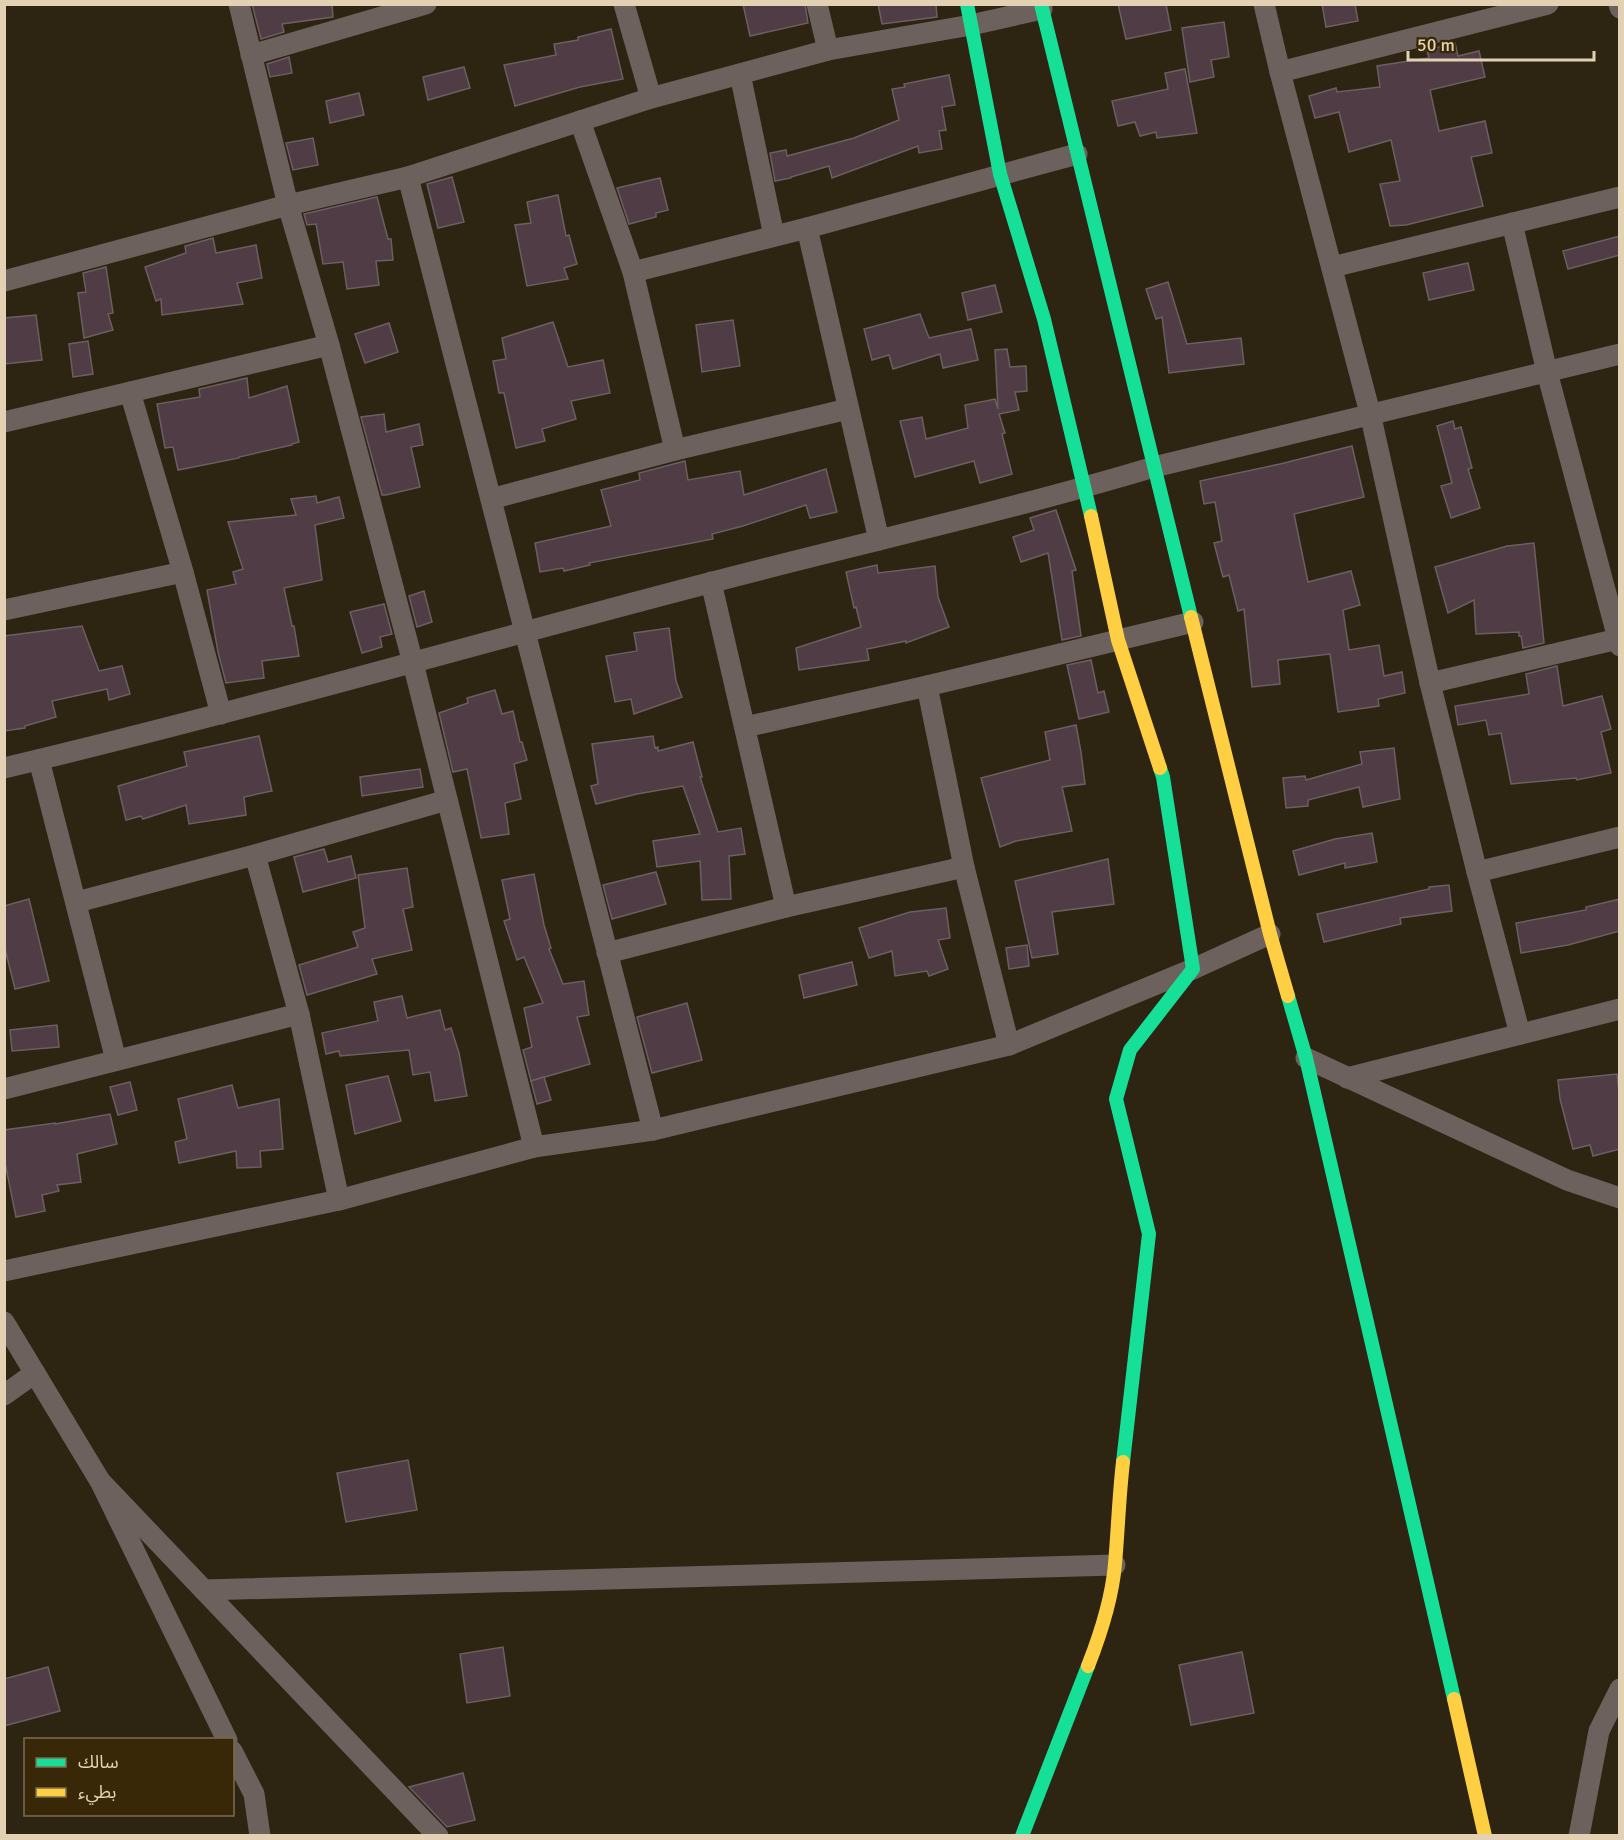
<svg xmlns="http://www.w3.org/2000/svg" width="1624" height="1840" font-family="Signika,'Noto Sans Arabic',sans-serif">
  <style>
    .building { fill: #503c45; stroke: #6b5f61; stroke-width: 1.5 }
    .lines { fill: none; stroke-linecap: round; stroke-linejoin: round }
    .street { stroke: #6c615c; stroke-width: 21 }
    .fast { stroke: #16e098; stroke-width: 14 }
    .slow { stroke: #ffcf43; stroke-width: 14 }
  </style>
  <rect width="100%" height="100%" fill="#2d2412"/>
  <g class="building">
    <path d="M252,4h80l1,13 -51,7 2,8 -23,7z"/>
    <path d="M743,4h62l3,19 -58,13z"/>
    <path d="M878,4h58l1,13 -55,7z"/>
    <path d="M1118,4h48l5,26 -45,9z"/>
    <path d="M1322,4h33l3,17 -32,6z"/>
    <path d="M1224,22l5,35 -18,3 3,17 -24,5 -8,-54z"/>
    <path d="M611,29l12,50 -43,8 -65,19 -11,-41 52,-10 -2,-11 24,-4v-3z"/>
    <path d="M1455,43l3,13 21,-5 6,26 -55,13 9,41 46,-10 7,32 -21,4 12,49 -77,19 -16,1 -10,-42 20,-3 -9,-41 -42,12 -10,-40 -24,6 -6,-22 27,-8 1,4 43,-5 -3,-21 52,-8 -2,-8z"/>
    <path d="M289,57l3,16 -22,4 -3,-13z"/>
    <path d="M464,67l6,21 -42,12 -5,-23z"/>
    <path d="M1185,69l12,64 -40,5 -1,-6 -16,4 -5,-14 -17,4 -6,-25 56,-12 -3,-16z"/>
    <path d="M949,75l6,30 -13,2 4,23 -7,1 3,18 -23,4 -1,-7 -86,32 -3,-12 -38,11v1l-16,3 -5,-28 16,-3 1,6 67,-18 45,-18 -7,-31 13,-2 -1,-3z"/>
    <path d="M359,93l5,22 -34,8 -4,-22z"/>
    <path d="M313,138l5,27 -25,5 -7,-27z"/>
    <path d="M452,177l12,45 -26,6 -11,-44z"/>
    <path d="M660,178l8,32 -12,3v4l-27,7 -12,-36z"/>
    <path d="M558,195l8,41 3,-1 8,29 -13,4 4,11 -41,7 -12,-61 16,-2 -4,-21z"/>
    <path d="M377,197l11,42h3l2,21 -17,1 3,24 -32,4 -4,-27 -20,2 -7,-40 -9,1 -3,-11z"/>
    <path d="M1620,236v19l-52,14 -5,-18z"/>
    <path d="M213,238l3,15 40,-8 6,33 -25,5 6,21 -81,11 -1,-16 -5,2 -11,-34 41,-14 -1,-7z"/>
    <path d="M1468,263l6,27 -45,10 -6,-27z"/>
    <path d="M106,267l7,46 -5,1 5,16 -29,8 -6,-45 8,-1 -3,-19z"/>
    <path d="M1168,282l19,62 54,-6 3,26 -75,9 -7,-56 -6,2 -10,-30z"/>
    <path d="M995,285l7,27 -34,8 -6,-27z"/>
    <path d="M920,314l9,24 42,-9 7,31 -35,8 -3,-14 -47,15 -4,-14 -17,5 -8,-31z"/>
    <path d="M36,315l6,45 -38,4v-46z"/>
    <path d="M733,320l7,46 -38,6 -6,-47z"/>
    <path d="M553,322l15,45 35,-7 7,33 -39,8 5,18 -34,10 3,12 -29,7 -12,-55h-5l-6,-32 13,-2 -4,-21z"/>
    <path d="M389,323l9,29 -33,11 -10,-29z"/>
    <path d="M88,341l5,33 -20,3 -4,-33z"/>
    <path d="M1007,349l3,18 16,-1 1,25 -12,1 4,18 -20,4 6,19 -3,1 10,40 -32,9 -6,-22 -59,16 -15,-56 22,-4 4,22 42,-11 -3,-23 30,-6 3,10 -3,-59z"/>
    <path d="M247,378l2,20 38,-12 12,56 -7,2v1l-53,12v1l-61,12 -5,-23 -8,1 -8,-44 43,-7 -1,-8z"/>
    <path d="M384,414l2,18 33,-8 4,21 -12,2 9,40 -34,8h-4l-21,-78z"/>
    <path d="M1453,421l2,8 6,-2 11,41 -4,1 12,39 -29,10 -10,-32 11,-3 -15,-57z"/>
    <path d="M1352,446l12,51 -70,17 14,68 43,-11 9,34 -17,5 6,40 30,-5 5,31 18,-4 3,21 -27,6 1,7 -41,6 -8,-58 -52,6 2,24 -28,3 -8,-78 -6,2 -9,-36 -6,2 -9,-34 8,-2 -7,-39 -11,2 -4,-23 80,-17z"/>
    <path d="M685,461l3,19 52,-9 4,24 82,-26 11,43 -27,6 -4,-13 -63,21 -31,8 1,5 -124,24 1,2 -26,6 -1,-3 -23,4 -5,-29 76,-17 -10,-36 39,-10 -1,-7z"/>
    <path d="M316,496l1,7 22,-6 5,21 -29,7 7,55 -38,8 8,38h2l5,30 -37,5 2,17 -38,5 -8,-31 -11,-62 29,-6 -3,-12 10,-3 -15,-47 68,-7 -5,-16z"/>
    <path d="M1056,510l20,60 -4,1 9,65 -19,4 -14,-87 -27,9 -8,-25 21,-7 -4,-12z"/>
    <path d="M1534,543l10,100 -21,5 -2,-12h-2v-4l-43,2 -2,-34 -26,13 -13,-46 72,-21z"/>
    <path d="M877,565l1,8 57,-7 3,31 11,30 -43,16v-2l-39,8 2,11 -70,10 -3,-22 65,-21 -5,-20 -2,1 -8,-36z"/>
    <path d="M424,591l8,31 -15,5 -8,-31z"/>
    <path d="M384,604l8,30 -12,3 2,10 -20,6 -12,-41z"/>
    <path d="M82,626l17,45 23,-5 8,28 -21,6 -2,-11 -55,12 4,16 -31,9v2l-21,3v-95z"/>
    <path d="M669,628l7,53 6,16 -48,17 -3,-15 -16,3 -9,-46 31,-5 -3,-18z"/>
    <path d="M1091,660l7,33 6,-2 5,21 -30,7 -12,-54z"/>
    <path d="M1557,666l6,40 39,-10 9,33 -10,3 10,41 -34,7 -1,-2 -65,6 -10,-51 -12,2 -3,-15 -28,5 -3,-19 74,-12 -3,-20z"/>
    <path d="M495,690l7,24 11,-3 7,31h2l5,18 -13,4 7,35 -16,4 4,31 -28,4 -14,-69 -14,3 -14,-59 29,-10 -1,-5z"/>
    <path d="M1076,725l5,27 4,32 -23,3 10,44 -56,10 -16,6 -19,-69 69,-18 -5,-28z"/>
    <path d="M259,736l13,55 -28,6 2,18 -57,9 -3,-19 -43,14 -2,-3 -15,4 -8,-34 69,-20 -3,-14z"/>
    <path d="M653,736l2,12 3,-1v4l35,-9 9,35h-2l18,55 23,-4 4,26 -16,2 2,43 -29,1 -2,-39 -43,6 -4,-26 47,-7 -17,-48 -46,8 -41,10 -5,-18 7,-2 -6,-40z"/>
    <path d="M1394,748l6,51 -37,8 -4,-20 -51,13v6l-22,2 -3,-30 22,-2 1,4 56,-16 -2,-12z"/>
    <path d="M420,769l3,18 -61,9 -2,-19z"/>
    <path d="M1372,833l5,29 -32,6v-5l-46,12 -6,-24 42,-12z"/>
    <path d="M324,849l4,13 23,-6 5,22 -53,14 -9,-35z"/>
    <path d="M1108,859l6,45 -62,8 6,42 -26,4 -17,-77z"/>
    <path d="M407,868l6,39 -10,2 9,41 -40,9 5,15 -70,21 -8,-30 59,-18 -5,-15 12,-4 -7,-53z"/>
    <path d="M656,872l10,32 -54,15 -9,-34z"/>
    <path d="M534,874l10,51 7,23 -2,1 14,35 21,-3 5,34 -12,2 13,47 -59,17 -8,-31 9,-3 -8,-39 19,-5 -19,-46 -7,3 -13,-39 6,-2 -8,-39z"/>
    <path d="M1449,885l3,26 -52,7 1,6 -77,18 -7,-28 112,-25v-2z"/>
    <path d="M29,899l20,82 -34,8 -11,-44v-39z"/>
    <path d="M1620,899v32l-52,14 -47,8 -5,-30 70,-13v-3z"/>
    <path d="M946,908l4,30 -12,2 10,29 -19,7 -2,-5 -32,5 -3,-25 -23,7 -10,-30 51,-16z"/>
    <path d="M1027,945l2,21 -20,3 -3,-21z"/>
    <path d="M852,962l5,23 -53,13 -5,-23z"/>
    <path d="M402,996l5,22 33,-8 5,20 6,-2 8,25 8,43 -32,5 -5,-29 -17,3 -4,-25 -69,6 -1,-5 -13,3 -4,-21 56,-12 -4,-19z"/>
    <path d="M687,1003l15,57 -50,13 -15,-56z"/>
    <path d="M57,1025l2,22 -47,4 -2,-21z"/>
    <path d="M1617,1074l3,27v48l-27,7 -3,-11 -17,4 -13,-50 -2,-19z"/>
    <path d="M388,1076l13,45 -46,13 -9,-49z"/>
    <path d="M544,1077l7,23 -14,4 -6,-23z"/>
    <path d="M130,1082l7,28 -19,5 -8,-28z"/>
    <path d="M232,1085l6,23 41,-9 4,50 -23,2 1,16 -24,1 -1,-17 -57,12 -4,-21 12,-3 -9,-40z"/>
    <path d="M110,1114l7,30 -40,10 4,28 -24,3 2,6 -17,4 3,16 -29,6 -12,-59v-28l51,-7v1z"/>
    <path d="M408,1460l9,50 -71,12 -9,-49z"/>
    <path d="M503,1647l7,49 -43,7 -7,-49z"/>
    <path d="M1242,1652l12,61 -63,12 -12,-60z"/>
    <path d="M48,1667l12,44 -56,15v-47z"/>
    <path d="M463,1773l12,47 -28,7 -38,-40z"/>
  </g>
  <g class="lines">
    <g class="street">
      <path d="M239,4l49,201 41,140 84,318 121,484"/>
      <path d="M624,4l27,94"/>
      <path d="M817,4l11,46"/>
      <path d="M1264,4l16,68 90,341 60,270 47,189 43,162"/>
      <path d="M1619,4l1,4"/>
      <path d="M251,55l175,-51"/>
      <path d="M1280,72l268,-68"/>
      <path d="M740,74l34,162"/>
      <path d="M580,121l53,151 42,178"/>
      <path d="M408,177l245,953"/>
      <path d="M1512,223l35,149 73,274"/>
      <path d="M807,228l72,312"/>
      <path d="M1332,267l288,-70"/>
      <path d="M633,272l174,-44 270,-74"/>
      <path d="M4,281l284,-76 120,-28 243,-79 177,-48 143,-25 71,-16"/>
      <path d="M130,392l53,180 38,142"/>
      <path d="M4,422l325,-77"/>
      <path d="M491,499l184,-49 173,-41"/>
      <path d="M711,582l75,325"/>
      <path d="M4,610l179,-38"/>
      <path d="M1430,683l188,-44"/>
      <path d="M927,686l37,181 45,178"/>
      <path d="M745,727l182,-41 266,-64"/>
      <path d="M39,760l77,300"/>
      <path d="M4,768c237,-56 470,-124 705,-185 148,-39 298,-72 445,-116l466,-113"/>
      <path d="M255,855l44,159 40,186"/>
      <path d="M1477,872l143,-35"/>
      <path d="M77,902l178,-47 192,-55"/>
      <path d="M607,953l179,-46 178,-40"/>
      <path d="M1306,1058l261,122 53,18"/>
      <path d="M1347,1078l273,-69"/>
      <path d="M4,1089l295,-75"/>
      <path d="M4,1271l335,-71 195,-53 119,-17 356,-85 184,-76 77,-35"/>
      <path d="M4,1322l96,159 127,259"/>
      <path d="M4,1395l31,-22"/>
      <path d="M100,1481l338,355"/>
      <path d="M204,1590l911,-25"/>
      <path d="M232,1751l22,43 6,42"/>
      <path d="M1579,1836l20,-105 21,-42"/>
    </g>
    <g class="fast">
      <path d="M967,4l33,170 44,145 47,197"/>
      <path d="M1041,4l150,613"/>
      <path d="M1288,996l18,62 148,641"/>
      <path d="M1123,1462l26,-228 -33,-135 14,-49 63,-81 -30,-192 -3,-9"/>
      <path d="M1022,1836l66,-170"/>
    </g>
    <g class="slow">
      <path d="M1091,516l27,124 42,128"/>
      <path d="M1191,617l79,317 18,62"/>
      <path d="M1088,1666c13,-33 24,-67 27,-102 3,-34 4,-68 8,-102"/>
      <path d="M1454,1699l31,137"/>
    </g>
  </g>
  <rect width="1624" height="1840" fill="none" stroke="#e3d1b4" stroke-width="12"/>
  <rect x="24" y="1738" width="210" height="78" fill="#382807" stroke="#7c6c4c" stroke-width="1.5"/>
  <rect x="36" y="1758" width="30" height="9" fill="#16e098" stroke="#7c6c4c" stroke-width="1.5"/>
  <text x="78" y="1768" font-size="18" fill="#e3d1b4">سالك</text>
  <rect x="36" y="1788" width="30" height="9" fill="#ffcf43" stroke="#7c6c4c" stroke-width="1.5"/>
  <text x="78" y="1798" font-size="18" fill="#e3d1b4">بطيء</text>
  <path d="M1408 51v9h186v-9" fill="none" stroke="#e3d1b4" stroke-width="3"/>
  <text x="1417" y="51" font-size="18" fill="#e3d1b4" stroke="#382807" stroke-width="4.5" paint-order="stroke">50 m</text>
</svg>
